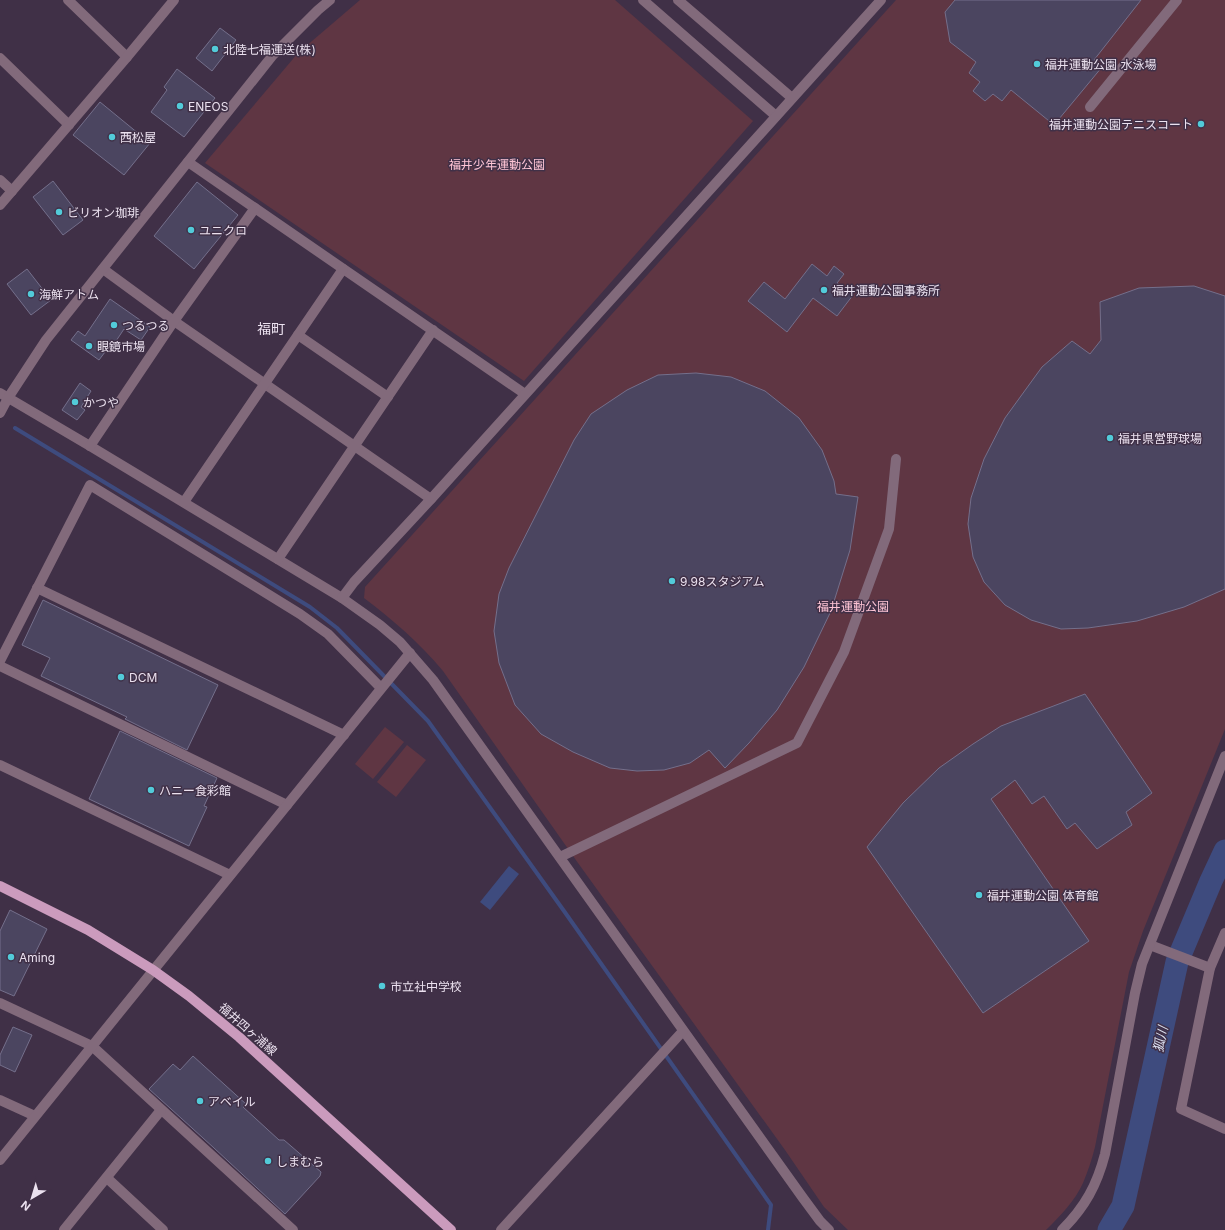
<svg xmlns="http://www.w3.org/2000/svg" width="1225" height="1230" font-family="Inter,'Noto Sans JP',sans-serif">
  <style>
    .green { fill: #5f3643 }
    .water { fill: #3e4b7e }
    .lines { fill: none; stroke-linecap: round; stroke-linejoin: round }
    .stream { stroke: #3e4b7e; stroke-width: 4 }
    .river { stroke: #3e4b7e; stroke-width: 23 }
    .building { fill: #4b4560; stroke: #746f8b }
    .minor { stroke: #826a7b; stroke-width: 10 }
    .major { stroke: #cb9bbd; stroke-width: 10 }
    .poi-dot { fill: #52cbd9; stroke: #403047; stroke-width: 1.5 }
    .labels { text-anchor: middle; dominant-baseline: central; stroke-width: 3; stroke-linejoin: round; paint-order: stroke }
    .poi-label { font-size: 12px; fill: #ebe1ef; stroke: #403047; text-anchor: start }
    .park-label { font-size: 12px; fill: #fec4d5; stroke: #403047 }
    .street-label { font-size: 12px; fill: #ebe1ef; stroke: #403047 }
    .water-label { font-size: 13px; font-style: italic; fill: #dce2f2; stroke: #403047 }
    .quarter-label { font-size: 14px; fill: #ebe1ef; stroke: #403047 }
  </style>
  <rect width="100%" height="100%" fill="#403047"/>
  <g class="green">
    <path d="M360,0h255l138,121 -229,260 -319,-218 93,-110z"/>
    <path d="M896,0h329v729l-82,202 -14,41 -34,175c-3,12 -7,24 -12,36 -8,18 -23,33 -37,47h-198l-24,-23 -39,-57 -207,-287 -135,-192c-23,-28 -50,-51 -79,-73l1,-11z"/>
    <path d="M385,727l19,15 -31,37 -18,-15z"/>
    <path d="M407,745l19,15 -30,37 -19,-15z"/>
  </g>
  <path class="water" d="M509,866l10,8 -29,36 -10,-8z"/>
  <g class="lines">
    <path class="stream" d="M15,428l295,179 27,21 91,93 136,190 207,294 -3,25"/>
    <path class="river" d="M1109,1230l14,-24 54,-244 34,-81 14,-30"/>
  </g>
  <g class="building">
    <path d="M955,0h186l-47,60 8,7 -48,58 -43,-35 -9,11 -9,-7 -8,7 -12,-10 7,-9 -11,-9 7,-11 -26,-20 -5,-30z"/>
    <path d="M220,28l16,12 -24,31 -16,-13z"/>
    <path d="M177,69l38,29 -31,39 -33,-25 16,-22 -3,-3z"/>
    <path d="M100,102l50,41 -26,32 -51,-40z"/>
    <path d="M53,181l30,39 -20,15 -30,-38z"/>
    <path d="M197,182l41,33 -44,54 -40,-33z"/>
    <path d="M812,264l15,12 7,-10 10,8 -7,9 16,12 -16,21 -24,-18 -26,34 -39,-31 16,-19 21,17z"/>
    <path d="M27,269l24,31 -20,15 -24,-31z"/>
    <path d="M1194,286l31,10v293l-41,18 -47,14 -49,7 -27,1 -30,-9 -26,-15 -21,-23 -11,-25 -5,-33 3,-26 13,-39 21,-41 37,-51 30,-26 18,13 11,-14 -1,-38 39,-14z"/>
    <path d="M110,299l40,28 -9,13 -17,-11 -14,21 -2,-2 -9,12 -28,-20 7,-9 7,5z"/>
    <path d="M696,373l35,4 34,14 34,27 23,32 12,31 2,13 22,3 -8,53 -19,61 -27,56 -27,43 -28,33 -24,25 -16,-18 -19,13 -26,7 -27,1 -27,-3 -37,-16 -32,-18 -26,-29 -16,-42 -5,-32 5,-37 10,-26 65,-128 17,-26 36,-24 31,-15z"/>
    <path d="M80,383l11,8 -10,16 4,3 -8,10 -15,-10z"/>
    <path d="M43,600l175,85 -31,65 -62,-31 2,-2 -86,-41 9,-18 -28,-13z"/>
    <path d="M1085,694l67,99 -26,19 6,13 -35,24 -22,-26 -8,6 -23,-33 -12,8 -17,-24 -24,19 98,142 -106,72 -116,-166 36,-44 36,-35 34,-24 28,-18z"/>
    <path d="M120,731l97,47 -13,28 3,1 -18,39 -100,-47z"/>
    <path d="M10,910l37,19 -33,67 -14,-6v-59z"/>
    <path d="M13,1027l19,8 -17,37 -15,-7v-10z"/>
    <path d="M193,1056l53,48 -3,3 36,33h5l37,32 -1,4 -35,38 -71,-66 -65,-59 24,-25 7,6z"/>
  </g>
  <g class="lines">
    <g class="minor">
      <path d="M68,0l59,57"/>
      <path d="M643,0l133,116"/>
      <path d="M678,0l114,98"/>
      <path d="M0,58l69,67"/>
      <path d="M1090,107l87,-107"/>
      <path d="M188,162l337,232"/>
      <path d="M0,180l12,11"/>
      <path d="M0,205l127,-148 47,-57"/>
      <path d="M103,269l71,52 257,178"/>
      <path d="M298,335l90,62"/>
      <path d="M0,393l90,53 252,152 38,27 20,17 33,38 370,518 17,23 9,9"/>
      <path d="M0,413l8,-15 38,-58 227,-285 45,-45 12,-10"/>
      <path d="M90,446l84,-125 81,-113"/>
      <path d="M184,502l159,-233"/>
      <path d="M278,559l155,-229"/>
      <path d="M37,588l307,147"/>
      <path d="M342,598l12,-16 77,-83 450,-499"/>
      <path d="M0,661l90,-176 210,129 28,20 53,54"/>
      <path d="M0,666l287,139"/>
      <path d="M0,765l230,110"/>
      <path d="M560,857l237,-114 47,-91 45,-123 7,-70"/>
      <path d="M1225,933l-15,35 -29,141 44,20"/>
      <path d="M1150,945l60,23"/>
      <path d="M0,1003l92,43 201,184"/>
      <path d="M0,1100l35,16"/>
      <path d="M0,1160l410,-507"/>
      <path d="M107,1178l56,52"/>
      <path d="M64,1230l97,-120"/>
      <path d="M501,1230l182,-199"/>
      <path d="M1062,1230c23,-23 35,-45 43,-76l30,-161 7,-29 83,-208"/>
    </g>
    <path class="major" d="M0,886l88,44 65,40 36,26 50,41 212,193"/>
  </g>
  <g class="poi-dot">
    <circle cx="215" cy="49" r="4"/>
    <circle cx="1037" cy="64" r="4"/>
    <circle cx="180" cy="106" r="4"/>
    <circle cx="1201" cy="124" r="4"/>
    <circle cx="112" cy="137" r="4"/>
    <circle cx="59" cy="212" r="4"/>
    <circle cx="191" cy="230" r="4"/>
    <circle cx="824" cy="290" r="4"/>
    <circle cx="31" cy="294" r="4"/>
    <circle cx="114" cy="325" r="4"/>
    <circle cx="89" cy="346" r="4"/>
    <circle cx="75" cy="402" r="4"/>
    <circle cx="1110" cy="438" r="4"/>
    <circle cx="672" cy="581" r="4"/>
    <circle cx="121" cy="677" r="4"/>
    <circle cx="151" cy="790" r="4"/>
    <circle cx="979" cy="895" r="4"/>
    <circle cx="11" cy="957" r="4"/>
    <circle cx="382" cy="986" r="4"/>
    <circle cx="200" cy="1101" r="4"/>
    <circle cx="268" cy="1161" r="4"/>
  </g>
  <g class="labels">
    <g class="poi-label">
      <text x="223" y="49">北陸七福運送(株)</text>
      <text x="1045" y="64">福井運動公園 水泳場</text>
      <text x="188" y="106">ENEOS</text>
      <text x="1193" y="124" text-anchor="end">福井運動公園テニスコート</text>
      <text x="120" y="137">西松屋</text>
      <text x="67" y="212">ビリオン珈琲</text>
      <text x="199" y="230">ユニクロ</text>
      <text x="832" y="290">福井運動公園事務所</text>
      <text x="39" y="294">海鮮アトム</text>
      <text x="122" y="325">つるつる</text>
      <text x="97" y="346">眼鏡市場</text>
      <text x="83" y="402">かつや</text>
      <text x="1118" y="438">福井県営野球場</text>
      <text x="680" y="581">9.98スタジアム</text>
      <text x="129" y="677">DCM</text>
      <text x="159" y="790">ハニー食彩館</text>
      <text x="987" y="895">福井運動公園 体育館</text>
      <text x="19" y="957">Aming</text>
      <text x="390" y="986">市立社中学校</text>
      <text x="208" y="1101">アベイル</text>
      <text x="276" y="1161">しまむら</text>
    </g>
    <g class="park-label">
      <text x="497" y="164">福井少年運動公園</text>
      <text x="853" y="606">福井運動公園</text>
    </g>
    <g class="street-label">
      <text transform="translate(248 1029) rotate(41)">福井四ヶ浦線</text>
    </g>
    <g class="water-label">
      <text transform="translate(1160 1039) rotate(-78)">狐川</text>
    </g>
    <g class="quarter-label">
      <text x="271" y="328">福町</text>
    </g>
  </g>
  <g transform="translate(32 1198) rotate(218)" stroke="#403047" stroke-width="3" paint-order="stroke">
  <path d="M0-3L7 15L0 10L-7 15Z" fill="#ebe1ef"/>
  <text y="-6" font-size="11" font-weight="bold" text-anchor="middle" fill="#ebe1ef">N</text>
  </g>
</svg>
